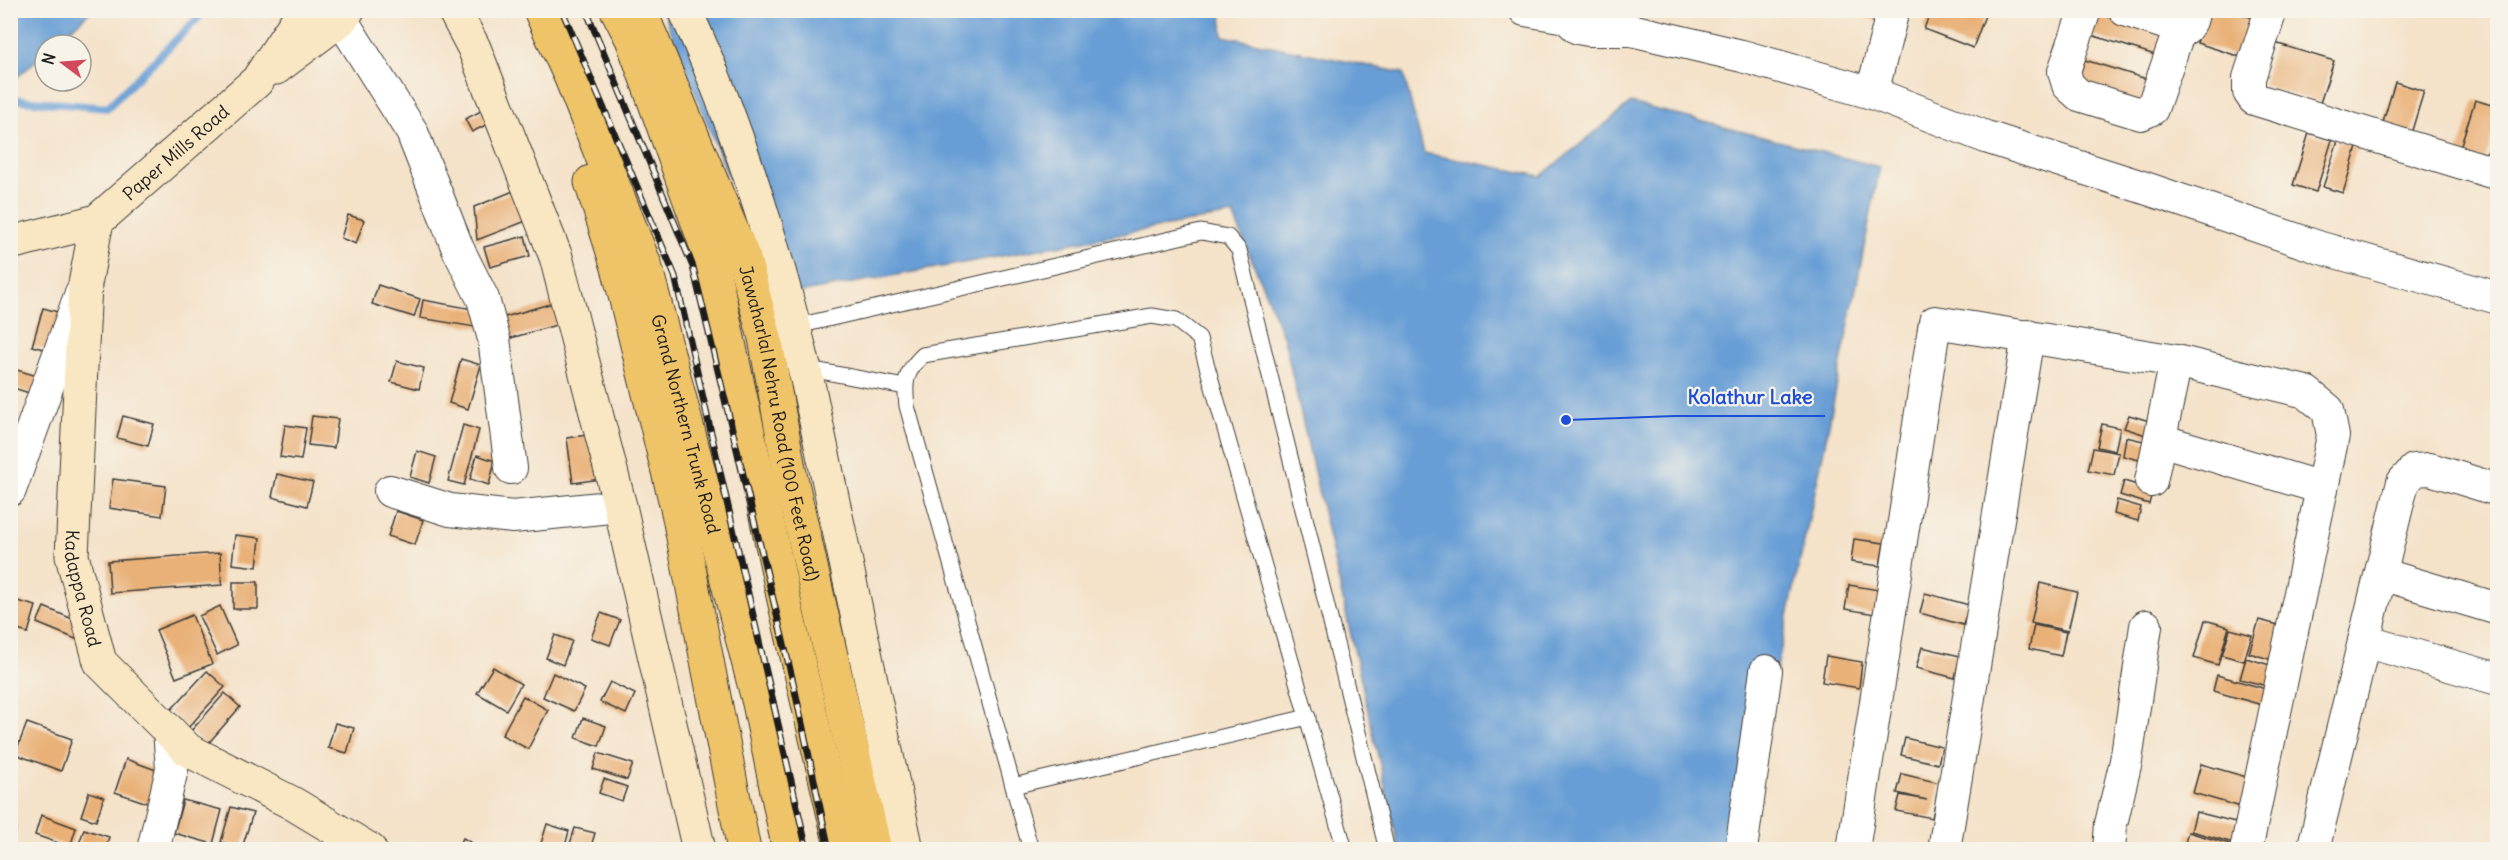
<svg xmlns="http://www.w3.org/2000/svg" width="2508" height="860" font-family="Delius,sans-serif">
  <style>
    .water { fill: #679ed5; stroke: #425d78; stroke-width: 1.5 }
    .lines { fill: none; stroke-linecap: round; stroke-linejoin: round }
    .stream { stroke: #679ed5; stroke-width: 8 }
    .building { fill: #e9b077 }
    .lane-casing { stroke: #3c3a36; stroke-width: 17 }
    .street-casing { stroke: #3c3a36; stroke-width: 34 }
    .secondary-casing { stroke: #3c3a36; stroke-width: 35 }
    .primary-casing { stroke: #3c3a36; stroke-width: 35 }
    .lane { stroke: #fff; stroke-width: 15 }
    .street { stroke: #fff; stroke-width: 32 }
    .secondary { stroke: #f9e7c3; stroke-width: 33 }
    .primary { stroke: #efc469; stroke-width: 33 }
    .rail-casing { stroke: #1c1c1c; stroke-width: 7 }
    .rail { stroke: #f7f3e8; stroke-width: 4.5; stroke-dasharray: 14; stroke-linecap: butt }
    .labels { text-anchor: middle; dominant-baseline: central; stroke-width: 4.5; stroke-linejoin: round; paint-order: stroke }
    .street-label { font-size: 18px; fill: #1c1c1c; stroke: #f7f3e8 }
    .leader { fill: none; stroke: #1d4ed8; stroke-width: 2 }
    .callout-dot { fill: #1d4ed8; stroke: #f7f3e8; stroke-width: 2 }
    .callout-label { font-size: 20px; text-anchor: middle; font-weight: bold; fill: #1d4ed8; stroke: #f7f3e8; stroke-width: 4.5; stroke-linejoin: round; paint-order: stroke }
  </style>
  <rect width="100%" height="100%" fill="#f7f3e8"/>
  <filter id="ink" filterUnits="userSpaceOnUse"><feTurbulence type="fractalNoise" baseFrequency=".0167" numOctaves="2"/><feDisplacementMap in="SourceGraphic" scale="12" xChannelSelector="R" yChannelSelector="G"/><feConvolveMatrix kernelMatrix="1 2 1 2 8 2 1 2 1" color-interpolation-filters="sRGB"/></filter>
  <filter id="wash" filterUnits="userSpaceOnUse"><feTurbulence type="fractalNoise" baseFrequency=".008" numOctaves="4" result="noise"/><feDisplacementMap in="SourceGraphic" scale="24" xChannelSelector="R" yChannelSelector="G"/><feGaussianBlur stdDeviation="1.35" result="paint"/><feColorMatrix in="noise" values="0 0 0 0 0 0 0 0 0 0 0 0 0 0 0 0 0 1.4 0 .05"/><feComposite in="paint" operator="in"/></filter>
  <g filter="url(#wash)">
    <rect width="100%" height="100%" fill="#f4e2c9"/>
    <g class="water">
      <path d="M11,10h80v1l-38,34h-8v7l-34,31z"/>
      <path d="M663,11h558l2,25 180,37 21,80 117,23 90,-73 249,64 -56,282 -76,353 -27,47h-322l-115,-511 -51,-124 -457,83z"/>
    </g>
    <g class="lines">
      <path class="stream" d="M10,99l97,9 99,-98"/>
    </g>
    <g id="blocks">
      <g class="building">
        <path d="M1847,10h32l-3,11z"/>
        <path d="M1931,10h56l-14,38 -49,-19z"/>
        <path d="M2207,10h22l27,9 -12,39 -47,-15z"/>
        <path d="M2093,12l81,26 -6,21 -77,-24z"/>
        <path d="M2275,43l59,18 -14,42 -58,-18z"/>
        <path d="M2085,60l65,20 -9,29 -66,-20z"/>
        <path d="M2395,82l29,9 -14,46 -29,-8z"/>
        <path d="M2475,100l23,7v12l-14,44 -26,-9z"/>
        <path d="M487,108l7,13 -22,11 -7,-13z"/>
        <path d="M2309,133l23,7 -16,52 -23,-7z"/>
        <path d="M2338,141l19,6 -14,46 -20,-6z"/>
        <path d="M521,188l5,33 -49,19 -3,-33z"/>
        <path d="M348,215l16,5 -8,24 -15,-6z"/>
        <path d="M525,236l5,20 -40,11 -6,-20z"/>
        <path d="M378,285l42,14 -6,18 -42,-13z"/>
        <path d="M423,300l61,11 -3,17 -61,-10z"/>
        <path d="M563,300l7,21 -66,19 -6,-21z"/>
        <path d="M43,308l19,5 -11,38 -19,-5z"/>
        <path d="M461,359l20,6 -13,44 -19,-6z"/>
        <path d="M397,361l27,7 -5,21 -28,-7z"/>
        <path d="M10,368l34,10 -5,18 -29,-9z"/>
        <path d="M2129,415l24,7 -4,14 -25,-8z"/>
        <path d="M123,416l31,8 -6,22 -31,-8z"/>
        <path d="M312,416l26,3 -4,29 -26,-3z"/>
        <path d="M2102,424l18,4 -5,23 -18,-4z"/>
        <path d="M285,425l21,3 -5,32 -21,-3z"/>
        <path d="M463,425l16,5 -15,55 -16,-4z"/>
        <path d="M594,434l6,45 -27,4 -6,-45z"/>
        <path d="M2126,437l26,6 -5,19 -24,-6z"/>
        <path d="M2093,448l26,5 -5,22 -26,-5z"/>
        <path d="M417,451l19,6 -7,26 -19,-6z"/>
        <path d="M477,455l18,6 -6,24 -19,-6z"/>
        <path d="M277,474l36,8 -6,24 -35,-9z"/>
        <path d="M113,479l53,7 -4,30 -53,-8z"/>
        <path d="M2124,481l29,9 -4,14 -29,-9z"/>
        <path d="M2117,500l24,7 -3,14 -24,-7z"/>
        <path d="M396,511l27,9 -8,25 -27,-9z"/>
        <path d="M235,535l25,3 -3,29 -25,-3z"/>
        <path d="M1854,539l30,4 -4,23 -29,-4z"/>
        <path d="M220,553l2,32 -112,8 -2,-32z"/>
        <rect x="233" y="582" width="25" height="27"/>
        <path d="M2040,583l37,9 -9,39 -37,-8z"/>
        <path d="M1849,585l36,6 -4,24 -36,-6z"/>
        <path d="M1925,593l44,12 -6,20 -43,-12z"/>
        <path d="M10,599l26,7 -8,27 -18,-5z"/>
        <path d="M220,606l17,39 -20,10 -18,-39z"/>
        <path d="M44,607l45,19 -6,16 -46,-19z"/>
        <path d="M601,613l19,7 -10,25 -19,-7z"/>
        <path d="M192,615l20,49 -36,14 -20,-48z"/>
        <path d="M2205,620l24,7 -11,38 -24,-7z"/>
        <path d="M2259,620l27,7 -10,34 -27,-8z"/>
        <path d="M2034,625l32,7 -5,24 -32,-7z"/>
        <path d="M2230,629l22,6 -8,26 -22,-6z"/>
        <path d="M555,635l17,6 -9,24 -17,-7z"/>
        <path d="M1922,647l38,9 -5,22 -39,-10z"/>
        <path d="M1826,656l36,6 -3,26 -37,-6z"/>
        <path d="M2246,658l31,9 -6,20 -31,-8z"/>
        <path d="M493,667l28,17 -15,26 -29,-17z"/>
        <path d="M207,671l18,16 -38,42 -18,-17z"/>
        <path d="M553,673l32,16 -11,22 -31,-14z"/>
        <path d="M2217,675l56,16 -4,16 -56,-16z"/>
        <path d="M610,682l25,12 -9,20 -26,-12z"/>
        <path d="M225,693l15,14 -34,39 -16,-14z"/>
        <path d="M523,696l25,14 -20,39 -26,-14z"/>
        <path d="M583,718l23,8 -7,20 -23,-8z"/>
        <path d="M27,723l45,16 -11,32 -46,-17z"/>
        <path d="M335,723l19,5 -7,25 -19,-5z"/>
        <path d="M1905,738l37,9 -4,17 -37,-9z"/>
        <path d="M598,753l35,11 -6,16 -34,-11z"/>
        <path d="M126,759l38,14 -11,32 -38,-13z"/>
        <path d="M2201,764l49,14 -9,29 -48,-14z"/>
        <path d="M1902,774l38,9 -8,35 -36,-7 4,-16 27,5 -30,-7z"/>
        <path d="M604,779l23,8 -5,14 -23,-8z"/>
        <path d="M89,792l15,5 -8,24 -15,-5z"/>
        <path d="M183,800l39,10 -9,34 -39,-11z"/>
        <path d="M231,807l22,6 -11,35 -21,-6z"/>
        <path d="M2196,812l47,12 -6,20 -46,-13z"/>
        <path d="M41,815l35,13 -6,19 -35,-12z"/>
        <path d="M547,824l22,7 -5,19h-25z"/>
        <path d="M10,827l6,1 -5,18h-1z"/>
        <path d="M575,828l20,5 -5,17h-22z"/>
        <path d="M84,829l25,8 -4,13h-28z"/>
        <path d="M2188,832l45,13 -1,5h-49z"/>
        <path d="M463,838l21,12h-27z"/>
      </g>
    </g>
  </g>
  <g filter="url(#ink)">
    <use href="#blocks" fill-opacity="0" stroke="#3c3a36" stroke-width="1.5"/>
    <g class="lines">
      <g class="lane-casing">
        <g id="lane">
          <path d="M793,327l408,-95 27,5 11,13 148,600"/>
          <path d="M804,368l101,19"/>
          <path d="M1013,786l295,-69"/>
          <path d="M1031,850l-124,-444c-3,-24 -2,-34 16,-51l229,-39 24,4 23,18 146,512"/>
        </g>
      </g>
      <g class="street-casing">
        <g id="street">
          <path d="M1525,10l41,7"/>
          <path d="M1566,10v7l12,11 11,2h42l111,26 130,37 114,44 156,50 179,61 177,50"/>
          <path d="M2085,10l-21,61 4,14 11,10 62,19 11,-5 28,-81"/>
          <path d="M2125,10l55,18h6l5,-7 3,-11"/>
          <path d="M2271,10l-22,68v14l5,7 244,75"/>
          <path d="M341,19l71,113 46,117 25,50 11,40 17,129"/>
          <path d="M1872,93l21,-83"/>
          <path d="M2160,440l162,48"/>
          <path d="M2151,481l25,-120"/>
          <path d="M10,490l71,-197"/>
          <path d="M390,491l60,19 63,7 107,-11"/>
          <path d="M2381,574l117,35"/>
          <path d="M2364,641l134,38"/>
          <path d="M153,850l19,-81 -3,-39"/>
          <path d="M1741,850l25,-179"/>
          <path d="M1853,850l82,-528 241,39 130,31 22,18 5,26 -87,414"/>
          <path d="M1944,850l84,-514"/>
          <path d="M2109,850l2,-26 15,-63 20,-135"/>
          <path d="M2313,850l90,-368 11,-12 16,-1 68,21"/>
        </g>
      </g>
      <g class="secondary-casing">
        <g id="secondary">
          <path d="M454,10l20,38 82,209 64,249 79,344"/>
          <path d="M685,10c54,118 92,242 122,369l100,471"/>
          <path d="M276,68l65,-49 7,-9"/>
          <path id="s1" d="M97,221l-12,63 -13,272 28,106 88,88 104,53 78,47"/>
          <path id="s2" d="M10,243l87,-22 160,-140 47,-71"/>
        </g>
      </g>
      <g class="primary-casing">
        <g id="primary">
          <path id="s3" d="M540,10l31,68 74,187 114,438 30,147"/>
          <path d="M617,10l15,29 79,220 73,341 58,250"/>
          <path id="s4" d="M640,10l104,249 21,79 25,136 85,376"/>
          <path d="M591,182l28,89 59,241 66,338"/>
        </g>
      </g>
      <use href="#lane" class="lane"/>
      <use href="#street" class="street"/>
      <use href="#secondary" class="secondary"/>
      <use href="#primary" class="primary"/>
      <g class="rail-casing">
        <g id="rail">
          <path d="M562,10l113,266 132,574"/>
          <path d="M586,10l107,257 101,419 35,164"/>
        </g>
      </g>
      <use href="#rail" class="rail"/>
    </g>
  </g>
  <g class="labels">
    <g class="street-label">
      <text stroke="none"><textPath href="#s2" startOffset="194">Paper Mills Road</textPath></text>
      <text stroke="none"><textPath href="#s3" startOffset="440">Grand Northern Trunk Road</textPath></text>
      <text stroke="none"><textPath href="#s4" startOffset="438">Jawaharlal Nehru Road (100 Feet Road)</textPath></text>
      <text stroke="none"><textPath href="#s1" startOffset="370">Kadappa Road</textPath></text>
    </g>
  </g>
  <path class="leader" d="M1566 420L1675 416H1825"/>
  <circle class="callout-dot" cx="1566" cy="420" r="6"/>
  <g class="callout-label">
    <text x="1750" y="404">Kolathur Lake</text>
  </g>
  <rect width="2508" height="860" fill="none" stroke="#f7f3e8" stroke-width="36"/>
  <g transform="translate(63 63) rotate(286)"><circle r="28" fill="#f7f3e8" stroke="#9f9d96" stroke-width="1.5"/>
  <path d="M0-4.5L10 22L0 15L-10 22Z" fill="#d1495b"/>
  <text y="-9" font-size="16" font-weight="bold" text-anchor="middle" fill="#1c1c1c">N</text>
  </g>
</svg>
